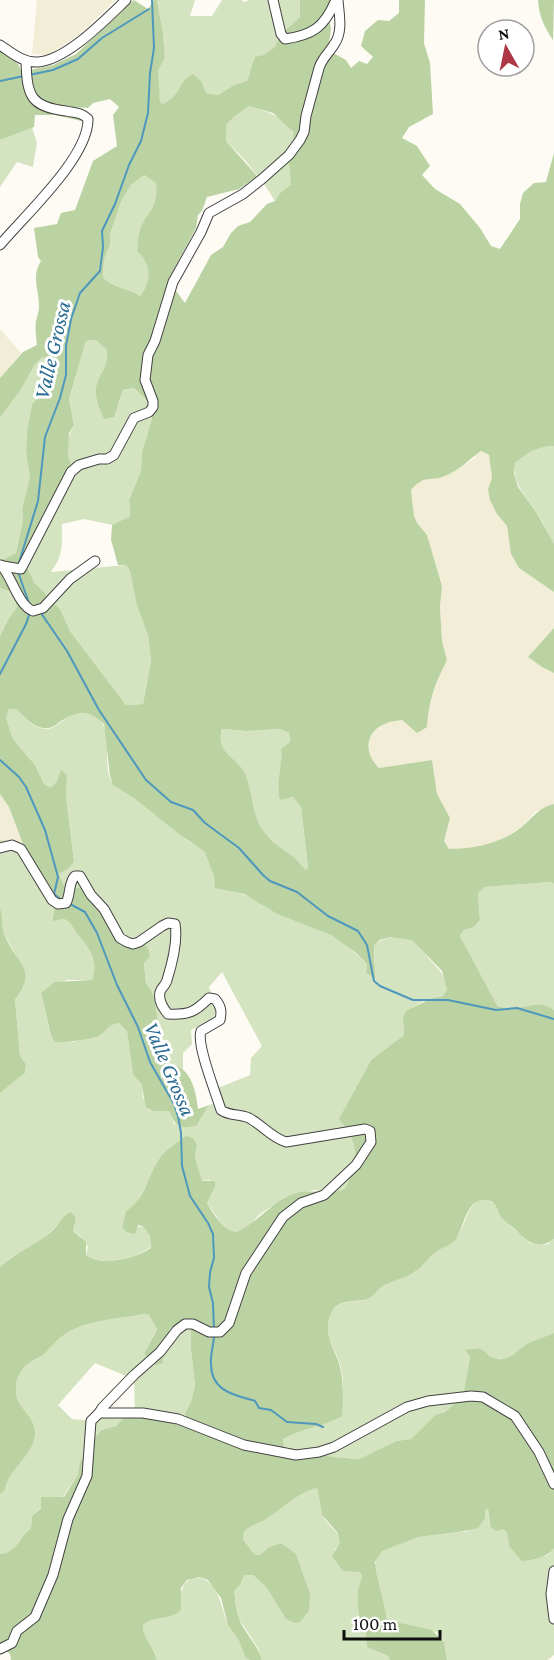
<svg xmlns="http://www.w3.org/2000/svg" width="554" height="1660" font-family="'Crimson Pro',serif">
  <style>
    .farmland { fill: #f1edd6 }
    .green { fill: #d5e4c0 }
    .forest { fill: #bbd3a2; fill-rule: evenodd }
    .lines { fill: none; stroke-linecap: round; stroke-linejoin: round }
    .stream { stroke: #4e97bd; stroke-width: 2 }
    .minor-casing { stroke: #424242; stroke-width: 11 }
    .minor { stroke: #fff; stroke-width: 9 }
    .labels { text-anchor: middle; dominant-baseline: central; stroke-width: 6; stroke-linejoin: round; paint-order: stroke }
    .water-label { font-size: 22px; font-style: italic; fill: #286a92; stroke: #fff }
  </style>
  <rect width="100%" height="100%" fill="#fdfbf3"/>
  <g class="farmland">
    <path d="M37,0h79l-41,38 -27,17 -16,-1z"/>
    <path d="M0,329l21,24 -21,25z"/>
    <path d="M481,451l8,5 3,22 -4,11 9,25 10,12 4,29 8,13 35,24v36l-26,29 14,10 12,6v131l-19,8 -10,12 -16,11 -16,8 -26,6h-18l-5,-8 6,-23 -13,-24 -5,-34 -53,8 -9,-8 -1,-11 1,-10 5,-8 11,-8 15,-3 9,5 17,2 1,-16 13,-40 6,-11 -5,-19 -2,-34 2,-21 -15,-51 -10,-12 -3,-7 -3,-26 9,-10 25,-4 26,-15z"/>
    <path d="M0,794l9,13 15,39 -24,-7z"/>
  </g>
  <g class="green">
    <path d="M157,0h38l-5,16h22l10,-16h20l2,2 5,-2h51v17l-19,17 -5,13 -12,8 -15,19 -2,7 -13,4 -16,10 -12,-2 -4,-11 -39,22 -3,-2 -3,-32 8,-12 -2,-25z"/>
    <path d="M249,106c19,6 40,12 46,33l-4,45 -12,10 -4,7 -11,-17 -19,-24 -19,-19v-16l9,-9z"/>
    <path d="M32,127l5,16 -4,24 -16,-5 -17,25v-47z"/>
    <path d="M144,175l12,8 2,9 -4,12 -13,24 -4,22c14,13 15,32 3,46 -12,-8 -28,-8 -37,-19l1,-18 6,-14v-11l11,-32 10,-17z"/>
    <path d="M96,340l11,10 1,11 -12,28 22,17 5,-16 11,-2 16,15 2,16 -10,33 -1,19 -12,29 1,16 -18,9 -28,-6 -22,5c0,21 2,30 -11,48l75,-7 4,6 18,64 3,26 -8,43 -17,1 -56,-74 -10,-22 -26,-27 -7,-15 1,-12 13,-13 30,-76c-5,-15 -5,-29 3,-41l-5,-26 17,-58z"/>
    <path d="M43,357l11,6 1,12 -15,19 -13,37 -1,20 5,27 -9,31 1,11 -7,33 -16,8v-143l22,-30 13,-24z"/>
    <path d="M554,446v98c-6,-10 -10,-20 -16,-30 -11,-17 -26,-29 -23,-51 13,-11 22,-16 39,-17z"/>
    <path d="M0,588l14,5 3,14 -8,11 -9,18z"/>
    <path d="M9,709h7c8,8 17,19 30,20 14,1 24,-24 46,-15 26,11 7,55 22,71 5,5 14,8 20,12 18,13 35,29 53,43 5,4 15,8 19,13 3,6 5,15 7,22 3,5 7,10 11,15 21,1 36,15 54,24 12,6 24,9 36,13 20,7 38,23 53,37l-1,9 9,-9 -1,-18c10,-10 27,-13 40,-5 5,4 8,9 12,14 12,15 18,15 21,36l-4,5c-19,3 -28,8 -40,23l1,16 -33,25 -26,48 12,50 -2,10 -9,19 -6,4 -26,-1 -29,7 -26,18 -10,11 -12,7 -8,-2 -8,-8 -14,-20 8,-16 -6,-7 -7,1 -7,-24 2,-11 -50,38 -12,21 -9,6 -4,15 23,1 5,9 1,11c-15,11 -49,20 -65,8l2,-8 -8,-11 -7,-5 3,-13 -11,-3c-9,12 -19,23 -32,31 -16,8 -20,8 -33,21v-174l25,-20 1,-9 -6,-8 -5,-58 5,-6 2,-26 -17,-30 -2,-6 -3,-22v-69l24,7 4,11 27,49 -3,14c5,0 10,-2 15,0 4,3 7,8 10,12 12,16 22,26 15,48h-25l-26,13 10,44 22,5 15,-5 6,1 6,-3 12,-11 7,-1 8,7 6,45 8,7 2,16 11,13h15l5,13 23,1 12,-20 10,-3 -1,-14 32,-13 1,-17 11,-12 -40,-74 -13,15 7,20 -2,11 -23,12 1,14 -9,9v16l-8,-5 -7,-2 -6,-7 -10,-63 -6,-9 -4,-43 -16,-4 -52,-47 -10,-3 -5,-12 9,-5 6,-7 -8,-66 1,-21 -6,-4 -4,10 -6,8 -7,-5 -9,-19 -22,-26 -7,-21z"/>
    <path d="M222,729l24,2 34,-2 9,4 1,9 -9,8c1,7 -1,35 -3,43l10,5 5,-1 8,10 7,61 -3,2c-4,-4 -7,-10 -12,-14 -14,-10 -20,-12 -31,-27 -10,-15 -9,-36 -16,-53 -8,-21 -31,-21 -24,-47z"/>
    <path d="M551,882l3,2v126c-14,-11 -25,-2 -42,-2 -4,0 -10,-1 -14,-1l-38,-71 4,-6 10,-3 6,-7 -2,-27 7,-6z"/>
    <path d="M478,1200h9l10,5 6,14 27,24 9,2 9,-1 6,-5v94l-30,13 -7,8 -13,5h-9l-17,-11 -12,2 4,7 -6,33 -10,14 -9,8 -10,3 -24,24 -15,2 -37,18 -26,-2 -12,-3 -33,-5 -4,-2 -1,-8 9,-6 43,-13c10,-19 11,-45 1,-66 -5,-11 -11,-21 -7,-35 6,-24 26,-13 41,-21 4,-2 7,-7 10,-10 10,-8 22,-10 33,-15 8,-4 13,-13 20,-19 9,-8 17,-7 25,-19 8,-12 8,-25 20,-35z"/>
    <path d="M143,1314l6,1 8,13 -13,26 18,-7 8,-18 17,-10 4,6v25l4,35 -4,17 -6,11 1,11 -6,1 -45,-11 -1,-32 -3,-4 -36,-15 -37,42 14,14 21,2 1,-3 34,-5 -12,13 -15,4 -6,6 -5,7 -12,32 -15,22h-12l-19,19 -1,12c-12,9 -14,25 -31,26v-60l5,-4c3,-21 29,-35 30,-55 2,-19 -19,-26 -19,-44 -1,-13 5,-23 16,-30 4,-3 9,-4 12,-7 7,-6 12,-14 20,-19 23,-16 53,-15 79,-21z"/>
    <path d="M317,1488c3,11 2,25 10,34 7,9 10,8 13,20l-6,9 27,21 1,4 -4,14 1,27 6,11 2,19 21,9 2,4h-128l-4,-12 -20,-31 -4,-26 6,-6 4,-10h9l14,13 20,31 7,4 15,-12 -5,-34 -9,-23 -14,-11 -12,4 -9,8 -6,-1 -11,-15 1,-7c7,-8 16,-9 24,-14 16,-11 30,-25 49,-30z"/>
    <path d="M488,1509l2,13 17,10 2,14 25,14 14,-5 6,-6v106l-6,5h-101c-3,-23 -4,-29 -28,-32 -9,-1 -19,-5 -29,-7 -7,-8 -16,-45 -15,-56 1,-5 4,-10 6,-14l38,-14 49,-6 17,-21z"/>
    <path d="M195,1577c25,2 25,30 33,47 3,7 9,13 13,20 3,6 4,12 9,16h-93c-3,-15 -14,-18 -14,-35 13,-10 27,-4 38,-15 0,-15 -2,-27 14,-33z"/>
  </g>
  <g class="forest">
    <path d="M134,0l14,9 6,-9h3l6,33 2,25 -7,12 2,32 3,2c20,-10 14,-22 30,-30l9,8 4,11 12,2 16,-10 13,-4 8,-24 9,-2 11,-8 6,-13 19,-17v-17h31l-3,14 3,15 -3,21 18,10 5,8 8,-7 8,3 6,-7 -12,-11 4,-15 13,-11 11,1 10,-8v-13h26l-1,43 6,20 3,51 -24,13 -7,11 15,8 13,20 -8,9 13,14 25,15 20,24 11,18 9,3 20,-30v-15l3,-11 11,-10 12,-1 8,-29v293c-17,1 -26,6 -39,17l-1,10 4,14 19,26 17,31v48l-35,-24 -8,-14 -4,-28 -10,-12 -7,-14 -2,-11 4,-11 -3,-23 -8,-4c-11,8 -23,20 -36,25 -16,6 -20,-2 -34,14l3,26 3,7 10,12 15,51 -2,21 2,34 5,19c-11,21 -19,43 -20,67l-10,6 -15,-13c-5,1 -10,1 -15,3 -22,8 -24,30 -8,45l53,-8 5,34 13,24 -6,23 5,8c27,0 54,-6 75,-24 10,-9 16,-18 30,-21v80l-3,-2 -66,5 -7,6 2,27 -6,7 -10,3 -4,6 38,71c4,0 10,1 14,1 17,0 28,-9 42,2v229c-15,12 -27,3 -38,-9 -4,-4 -10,-7 -14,-12 -6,-8 -4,-17 -17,-18 -19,-2 -21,29 -30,40 -6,7 -13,7 -19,12 -8,5 -12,14 -20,19 -7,6 -23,9 -33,15 -5,3 -8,9 -13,12 -16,7 -35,-3 -41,21 -5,19 7,31 11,48 4,16 3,33 2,49 -18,11 -41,12 -59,23l1,8 4,2 33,5 12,3 26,2 37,-18 15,-2 24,-24 10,-3 9,-8 10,-14 6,-33 -5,-7 13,-2c7,2 10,8 16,10 16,6 26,-12 37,-16 8,-3 16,-6 23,-9v216c-9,9 -19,11 -32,12l-13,-15 -2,-14 -5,-3 -6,2 -5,-3 -3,-19 -3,1v8l-7,10 -19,4 -40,5 -37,14 -7,11 1,10 11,46 4,3 41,9 12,12 3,18h-57l-2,-4 -21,-9 -2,-19 -6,-11 -1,-10v-17l4,-14 -2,-4 -17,-1 -11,-15 8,-14 -3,-10 -15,-17 -5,-27c-19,5 -33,19 -49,30 -9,6 -17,6 -24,14l-1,7 11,15 6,1 9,-8 12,-4 15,11 14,40 -1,17 -9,11 -6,1 -8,-4 -19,-31 -14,-13h-9l-4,10 -6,6c2,11 2,24 8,34 7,13 16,21 20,35h-12l-4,-2 -7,-17 -11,-16 -7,-27 -13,-18 -9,-3 -12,3 -6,8v22c-11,11 -25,5 -38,15 0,15 11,21 14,35h-146l-1,-6 -8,-7 -2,1v-94c17,-1 19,-17 31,-26l1,-12 9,-8v-11h23l14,-22 2,-13 11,-13 -1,-6 11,-13 15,-4 12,-13 51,12 7,-1 -1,-11 6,-11 4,-17 -4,-35v-25l-4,-5 -17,9 -8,18 1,16 -7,2 -12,-11 13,-25 -8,-14 -6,-1c-26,6 -56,5 -79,21 -8,5 -13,13 -20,19 -3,3 -8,4 -12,7 -11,7 -17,17 -16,30 0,18 21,25 19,44 -1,20 -27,34 -30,55l-5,4v-227c15,-15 35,-21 51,-35 8,-7 10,-16 20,-20l5,6 -3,13 13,11v13c16,12 50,3 65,-7l-1,-12 -6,-9 -6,-2 -3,9 -9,-2 -4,-6 4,-15c20,-13 21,-34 34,-53 6,-9 17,-15 26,-22l7,2 4,8 -2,11 7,24h13v6l-8,16c5,9 17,28 28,29 9,1 37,-28 49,-34 18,-11 36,-4 54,-7 8,-1 9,-6 12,-13 11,-22 5,-40 -11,-59l32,-59 33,-25 -1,-16 3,-8 26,-13 11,-2 4,-6 -5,-19 -30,-31 -22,-3 -10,3 -6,6 1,32 -9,-5 1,-9 -11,-11 -25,-18 -54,-21 -33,-20 -29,-6 -1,-11 -9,-25 -26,-18 -45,-36 -21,-13 -3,-9 -6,-52c-16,-15 -25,-14 -43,-3 -4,3 -8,7 -13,7 -12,2 -24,-11 -32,-19h-7l-3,9 7,21 22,26 9,19 7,4 6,-7 4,-11 6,5 -1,21 8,66 -6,7 -9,5 5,12 10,3 9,-3c12,16 24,36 40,48 13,10 23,0 27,22l-6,7 2,20 6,9 3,11 7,52 6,7c22,5 28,26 30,47l11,-4 -12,20c-16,5 -22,2 -28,-14h-15l-8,-4 -5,-24 -8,-8 -6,-44 -8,-8c-11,1 -12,8 -20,13 -5,3 -37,7 -44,6l-4,-6 -10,-43 14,-11 37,-2c7,-22 -3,-32 -16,-48 -3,-5 -7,-13 -14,-13 -1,0 -8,2 -10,2l3,-15 -27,-49 -19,-50 -9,-13v-158l9,-18 8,-11 -3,-14 -14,-5v-27l16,-8 7,-33 -1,-11 8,-31 -4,-27 1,-20 5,-26 23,-30 -1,-12 -11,-6 -8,7 -13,24 -22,30v-40l23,-26 14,-7c-1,-8 -2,-17 -1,-24 1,-5 3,-9 3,-14 0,-18 -8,-30 2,-46l-3,-4 -4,-29 23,-4 4,-11 14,-3 18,-49 24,-15 -4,-31 6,-8 -9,-8 -17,4 -5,5c-17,-1 -48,1 -55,-19 -2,-6 -2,-13 -3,-19l23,-5 23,-11zM249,106l24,7 20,19 1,12 -6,9 3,31 -12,10 -4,7 -8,3 -17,18 -12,4 -7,7 -8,14 -12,8 -26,48 -17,-23 28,-52 2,-13 4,-4 5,-14 32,-8 18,-13 -31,-35v-16l9,-9zM144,175l12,8c3,22 -7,27 -15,44 -3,7 -3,16 -4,24 14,12 15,31 3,45 -12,-8 -28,-8 -37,-19l1,-18 6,-14v-11l11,-32 10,-17zM96,340l11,10c2,20 -11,26 -11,41 0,10 4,19 8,28l10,-2 9,-27 11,-2 16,15 2,16 -10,33 -1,19 -12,29 1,16 -18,9 -1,15 7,25h8l4,6 7,34 11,30 3,26 -8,43 -17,1 -56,-74 -10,-22 -26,-27 -7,-15 1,-12 13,-13 14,-38 11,-20 5,-18 -3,-11 1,-22 5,-8 -5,-26 17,-58zM222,729l24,2 34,-2 9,4 1,9 -9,7c2,16 -6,37 -1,51l13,-3 8,10 7,60 -2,3c-5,-4 -8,-10 -13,-14 -14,-10 -19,-11 -31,-27 -10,-15 -9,-36 -16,-53 -8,-21 -31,-21 -24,-47z"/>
    <path d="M538,0h16l-1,40c-9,-13 -14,-24 -15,-40z"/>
    <path d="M0,49c5,7 13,9 18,15 5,7 5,18 8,27 9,23 34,22 56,26l4,5 -31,-7h-20l-1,12 -34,13z"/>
    <path d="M554,628v45l-12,-6 -14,-10z"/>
    <path d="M0,908c3,8 1,19 5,28 11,27 34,34 10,63l5,57 6,8 -1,9 -25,20z"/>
  </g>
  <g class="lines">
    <g class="stream">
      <path d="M29,75l24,-5 25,-11 24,-21 47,-29"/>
      <path d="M0,81l24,-5"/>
      <path d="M18,566l20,-65 7,-64 15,-39 6,-23v-29l5,-27 9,-26 20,-22 3,-24 -1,-16 13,-27 14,-39 12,-24 7,-28 2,-40 4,-25 -2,-48"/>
      <path d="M18,572l12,34"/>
      <path d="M41,613l26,38 32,59 47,70 25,22 22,8 12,13 34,25 24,27 7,6 27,11 31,24 30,15 9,14 7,36 6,5 33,14h35l48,10 21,-2 37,11"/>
      <path d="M0,674l26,-50 4,-12"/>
      <path d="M0,760l19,17 7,10 19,43 13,47 -4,17 6,5"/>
      <path d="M70,904l15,8 12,21 20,52 21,42 12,35 24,42 4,12 3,17 1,33 8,30 18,27 5,11 1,24 -4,14 -1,15 4,16 1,27"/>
      <path d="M214,1335c0,10 -4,19 -3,29 0,27 23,31 44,37l4,7 12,2 16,12 29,2 7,3"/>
    </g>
    <g class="minor-casing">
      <g id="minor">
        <path d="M273,0l8,34 4,5c28,-4 39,-12 50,-37"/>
        <path d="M0,45c12,8 23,18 38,17 29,-2 68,-43 88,-62"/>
        <path d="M0,245c24,-29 89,-88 88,-126 -7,-7 -13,-6 -22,-8 -36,-4 -39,-16 -40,-50"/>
        <path d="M1,565c11,12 17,40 32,46l10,-3 27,-29 25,-18"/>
        <path d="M3,566l18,3 50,-97 8,-7 20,-6h8l7,-4 20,-37 15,-6 4,-5v-6l-8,-21 3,-25 7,-14 18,-59 28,-50 8,-19 34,-19 19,-15 27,-24 11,-15 4,-8 2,-16 13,-48c3,-10 11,-16 16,-25 8,-12 4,-29 3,-43"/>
        <path d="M0,848l12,-3 9,4 31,51 6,4 8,-1c5,-9 2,-20 9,-27h5l11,19 13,14 16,29 7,4 6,2 6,-2 23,-16 6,-3 7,1c3,16 -3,40 -8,56 -1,5 -6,8 -7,12 -2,9 3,16 8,22 21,1 27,-2 41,-16l6,1c6,7 7,12 5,21l-19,11c-5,14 15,62 20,79 8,6 19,4 28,8 13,7 23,20 37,24l79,-13 5,2 1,11 -15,23 -32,30 -23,8 -18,14 -37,56 -17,50 -9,9h-11l-16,-8h-8l-8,6 -17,22 -26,23 -32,33 -3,5h44l35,6 66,26 52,10 23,-3 15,-5 73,-40 21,-6 43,-5 12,1 32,19 24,36 15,32"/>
        <path d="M554,1571l-3,23 3,25"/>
        <path d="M0,1649l12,-6 5,-12 18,-14 18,-42 15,-56 19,-43 4,-55 8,-8"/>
      </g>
    </g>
    <use href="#minor" class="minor"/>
  </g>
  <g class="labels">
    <g class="water-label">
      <text transform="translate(52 350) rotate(-77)">Valle Grossa</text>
      <text transform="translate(170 1069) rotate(67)">Valle Grossa</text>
    </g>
  </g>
  <g transform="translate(506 48) rotate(351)"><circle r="28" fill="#ffffff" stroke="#9f9f9f" stroke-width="1.5"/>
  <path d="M0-4.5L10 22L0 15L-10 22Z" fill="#ae3845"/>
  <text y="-9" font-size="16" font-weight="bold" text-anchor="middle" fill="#0f0f0f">N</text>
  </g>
  <path d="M344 1630v9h96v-9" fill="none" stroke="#0f0f0f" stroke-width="3"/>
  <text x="353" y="1630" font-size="18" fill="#0f0f0f" stroke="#ffffff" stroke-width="4.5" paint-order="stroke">100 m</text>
</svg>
